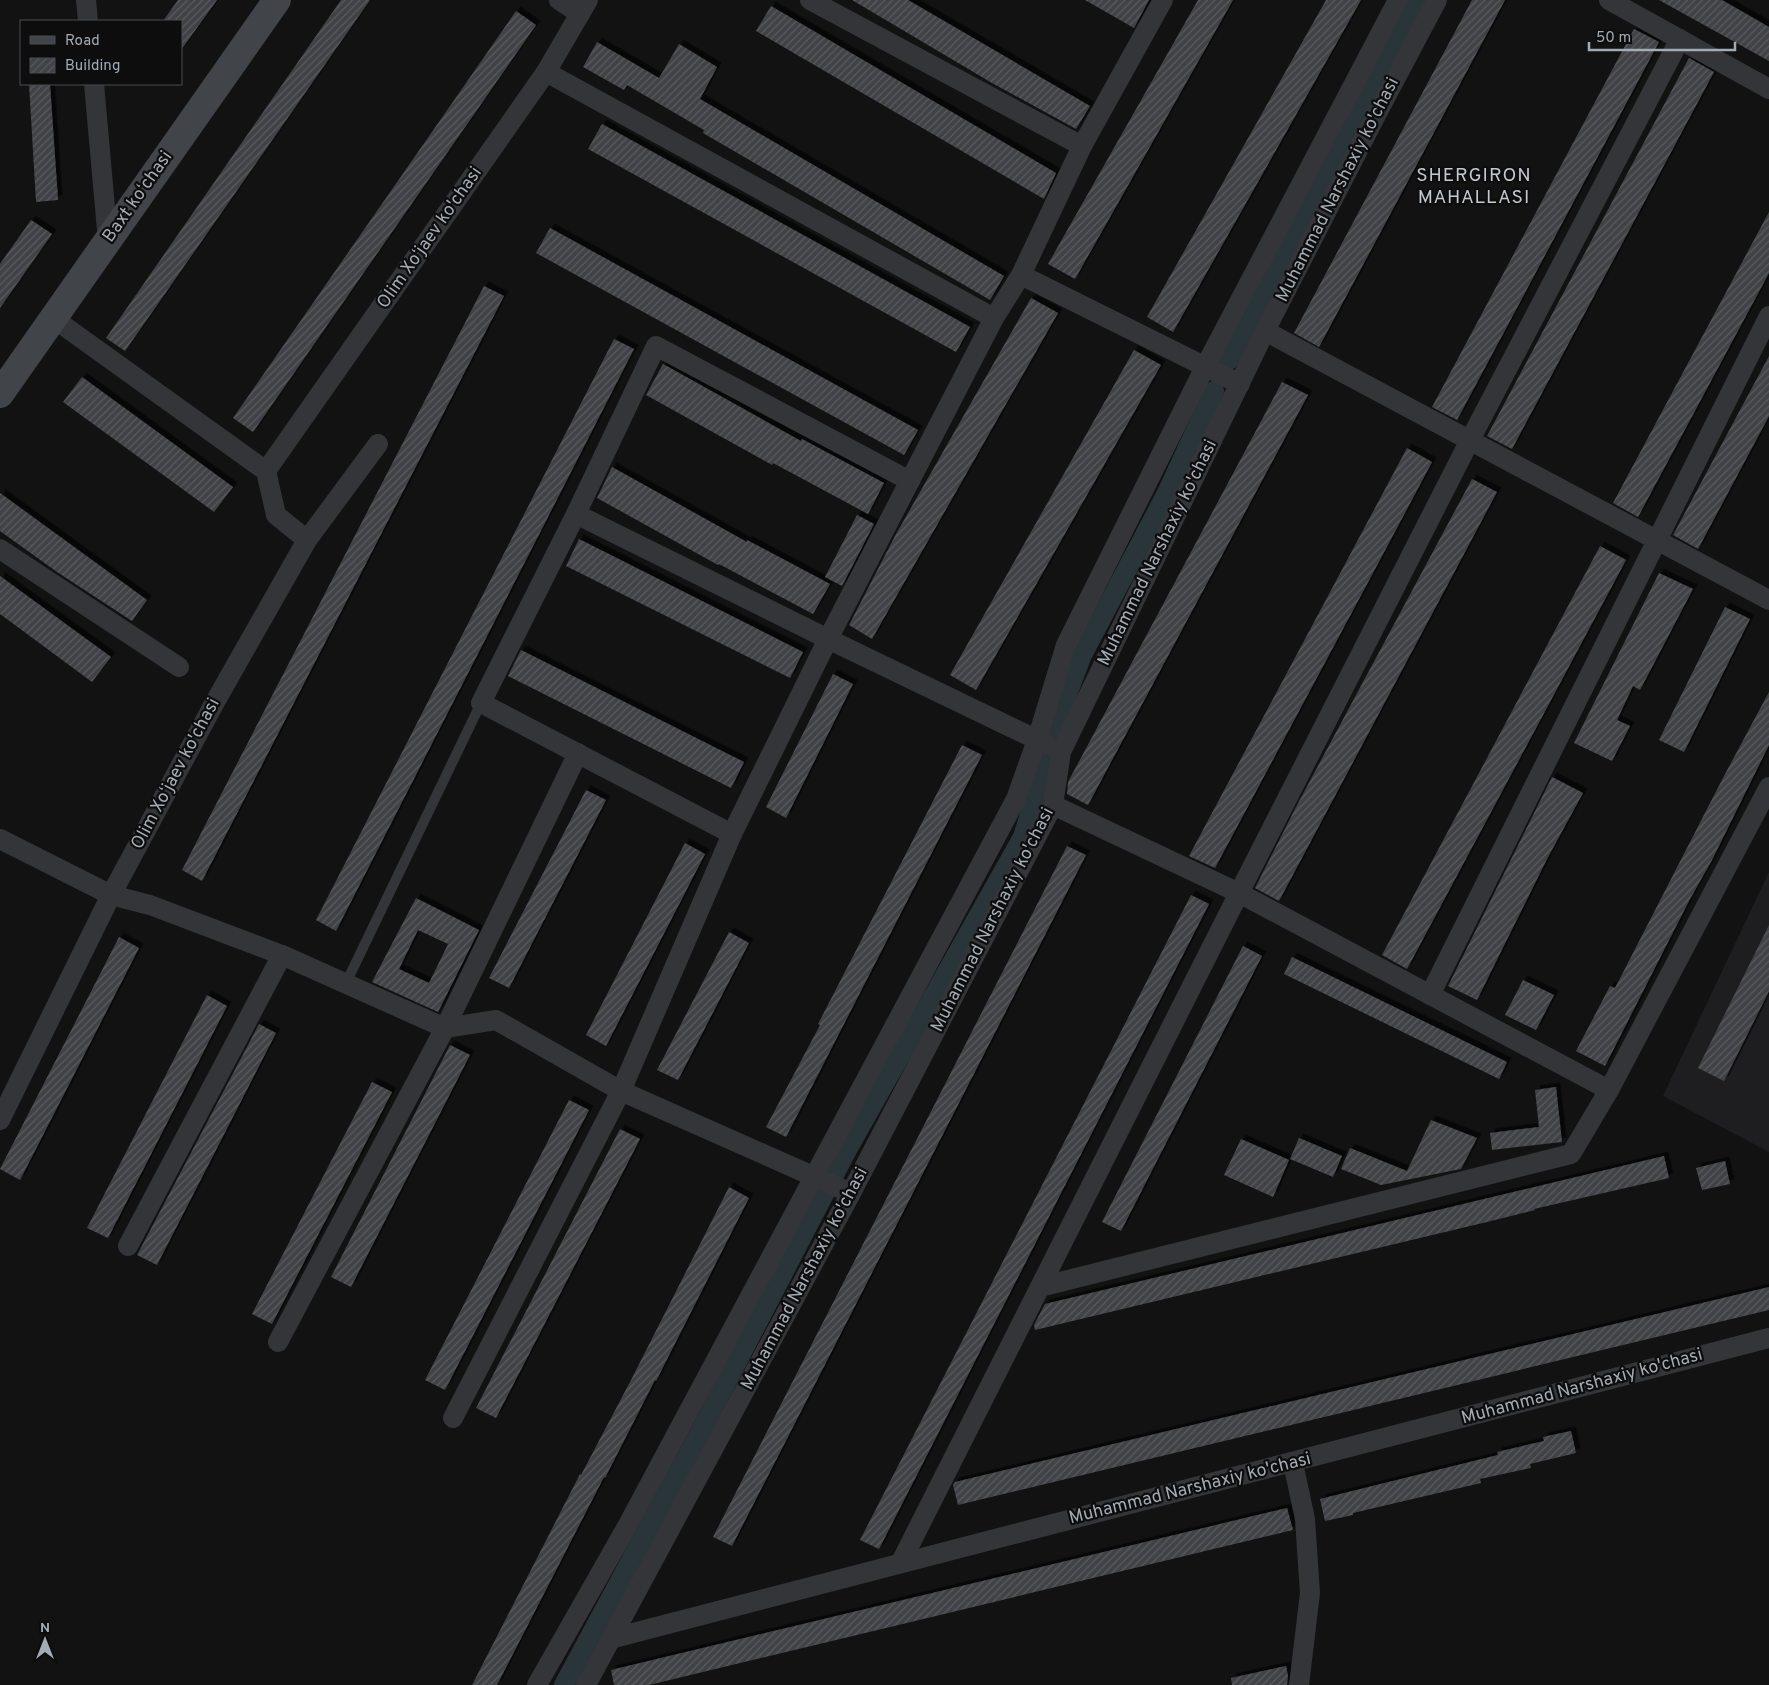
<svg xmlns="http://www.w3.org/2000/svg" width="1769" height="1685" font-family="Overpass,sans-serif">
  <style>
    .built { fill: #1e1e20 }
    .lines { fill: none; stroke-linecap: round; stroke-linejoin: round }
    .canal { stroke: #2a3539; stroke-width: 20 }
    .building { fill: url(#building-hatch); fill-rule: evenodd; filter: url(#shadow) }
    .service { stroke: #333538; stroke-width: 10 }
    .minor { stroke: #333538; stroke-width: 20 }
    .secondary { stroke: #414448; stroke-width: 28 }
    .labels { text-anchor: middle; dominant-baseline: central; stroke-width: 4.5; stroke-linejoin: round; paint-order: stroke }
    .street-label { font-size: 18px; fill: #a3abb4; stroke: #0d0d0e }
    .neighbourhood-label { font-size: 19px; letter-spacing: 1px; fill: #c4c9d0; stroke: #0d0d0e }
  </style>
  <defs>
    <pattern id="building-hatch" width="6" height="6" patternUnits="userSpaceOnUse" patternTransform="scale(1.25)"><rect width="6" height="6" fill="#414246"/><path d="M-1 1l2-2M0 6l6-6M5 7l2-2" fill="none" stroke="#595b5e"/></pattern>
    <filter id="shadow"><feDropShadow dx="4.5" dy="-4.5" stdDeviation="0" flood-color="#0009"/></filter>
  </defs>
  <rect width="100%" height="100%" fill="#121213"/>
  <path class="built" d="M1769,872v280l-106,-56z"/>
  <g class="lines">
    <g class="canal">
      <path d="M1229,360l188,-360"/>
      <path d="M564,1685l139,-258 145,-279 175,-311 43,-140 16,-42 85,-162 47,-102"/>
    </g>
  </g>
  <g class="building">
    <path d="M178,0h39l-36,50v-29h-18z"/>
    <path d="M341,0h29l-245,351 -19,-13z"/>
    <path d="M852,0h56l182,106 -14,23 -84,-46z"/>
    <path d="M1085,0h64l-15,28z"/>
    <path d="M1198,0h35l-158,279 -27,-15z"/>
    <path d="M1326,0h35l-188,332 -26,-15z"/>
    <path d="M1472,0h33l-186,347 -25,-14z"/>
    <path d="M1659,0h63l47,27v34z"/>
    <path d="M771,6l285,167 -12,26 -288,-168z"/>
    <path d="M516,11l20,14 -283,407 -20,-14z"/>
    <path d="M1634,29l25,13 -202,378 -25,-13z"/>
    <path d="M597,42l62,36 20,-34 38,23 -17,32 304,177 -14,24 -287,-167 1,-3 -77,-45 -3,5 -41,-23z"/>
    <path d="M1689,58l25,14 -202,377 -25,-13z"/>
    <path d="M29,84h21l8,116 -22,2z"/>
    <path d="M602,124l368,203 -14,25 -368,-203z"/>
    <path d="M1769,212v61l-131,244 -25,-14z"/>
    <path d="M31,220l21,14 -52,74v-44z"/>
    <path d="M550,228l368,202 -14,25 -368,-202z"/>
    <path d="M484,286l20,10 -302,585 -20,-11z"/>
    <path d="M1031,298l27,15 -186,326 -23,-14 47,-91z"/>
    <path d="M614,339l20,10 -298,582 -20,-11z"/>
    <path d="M1134,350l27,15 -185,325 -26,-15z"/>
    <path d="M1769,356v60l-71,133 -25,-14z"/>
    <path d="M663,364l138,77 1,-2 82,44 -16,31 -95,-51 -1,2 -126,-70z"/>
    <path d="M82,377l151,110 -19,25 -151,-110z"/>
    <path d="M1282,382l26,13 -220,410 -21,-11 1,-12z"/>
    <path d="M1407,448l25,14 -51,96 -166,310 -26,-12z"/>
    <path d="M612,467l135,75v-2l83,44 -17,30 -94,-50 -1,1 -121,-67z"/>
    <path d="M1472,479l25,13 -218,409 -24,-13 42,-83z"/>
    <path d="M0,493l147,107 -15,21 -75,-49 -57,-41z"/>
    <path d="M857,515l17,9 -32,62 -17,-9z"/>
    <path d="M579,539l224,113 -13,26 -224,-112z"/>
    <path d="M1600,546l26,14 -219,409 -25,-14z"/>
    <path d="M1659,573l34,16 -53,101 -7,-4 -16,34 13,6 -18,35 -38,-18z"/>
    <path d="M0,576l111,81 -19,25 -92,-68z"/>
    <path d="M1725,607l25,12 -66,133 -25,-12z"/>
    <path d="M521,650l223,112 -13,26 -223,-112z"/>
    <path d="M833,674l20,10 -67,134 -20,-11z"/>
    <path d="M1769,692v53l-57,115 -22,39 -85,167 -29,-15 34,-65 5,2 110,-214z"/>
    <path d="M962,745l20,10 -196,382 -20,-10 54,-102 -2,-1z"/>
    <path d="M1552,777l31,16 -36,66 -70,141 -29,-14z"/>
    <path d="M586,790l20,10 -97,188 -20,-10z"/>
    <path d="M685,843l20,11 -99,192 -20,-11z"/>
    <path d="M1067,846l19,9 -354,691 -19,-9z"/>
    <path d="M1191,895l18,9 -330,645 -19,-9z"/>
    <path d="M416,898l63,32 -41,82 -66,-30zM418,930l30,14 -19,39 -30,-14z"/>
    <path d="M1769,925v66l-45,90 -26,-13z"/>
    <path d="M729,932l20,11 -71,137 -21,-10z"/>
    <path d="M119,937l20,11 -119,232 -20,-11z"/>
    <path d="M1243,946l19,10 -141,275 -19,-9z"/>
    <path d="M1292,957l215,105 -8,17 -215,-105z"/>
    <path d="M1523,980l31,15 -18,35 -31,-15z"/>
    <path d="M207,995l20,11 -119,232 -21,-10z"/>
    <path d="M259,1024l17,9 -119,232 -20,-10z"/>
    <path d="M450,1045l20,10 -119,232 -20,-10z"/>
    <path d="M372,1082l20,10 -120,232 -20,-10z"/>
    <path d="M1556,1087l6,55 -70,8 -2,-17 49,-6 -4,-37z"/>
    <path d="M569,1100l20,10 -144,280 -20,-10z"/>
    <path d="M1431,1120l46,18 -16,31 -80,16 -40,-16 9,-21 57,23z"/>
    <path d="M620,1129l20,10 -144,279 -20,-10z"/>
    <path d="M1299,1138l43,18 -9,21 -43,-18z"/>
    <path d="M1241,1139l48,21 -16,37 -49,-22z"/>
    <path d="M1664,1156l5,22 -135,31 1,1 -48,12 -452,108 -1,-5 11,-21z"/>
    <path d="M1725,1161l5,23 -28,6 -6,-22z"/>
    <path d="M729,1187l20,11 -93,183 -1,-1 -50,98 -1,-1 -107,208h-25l108,-211 1,1 50,-95z"/>
    <path d="M1769,1287v23l-811,195 -5,-20 2,-3z"/>
    <path d="M1571,1431l5,22 -46,11 1,4 -51,11 1,4 -128,30v2l-28,6 -5,-22 178,-44 -1,-3 47,-11 -1,-4z"/>
    <path d="M1287,1508l6,22 -644,155h-35l-3,-15z"/>
    <path d="M1286,1666l2,10 -1,9h-55l-1,-7z"/>
  </g>
  <g class="lines">
    <path class="service" d="M346,983l135,-280"/>
    <g class="minor">
      <path d="M86,0l2,21"/>
      <path d="M559,0l21,14"/>
      <path d="M810,0l272,146"/>
      <path d="M1609,0l160,89"/>
      <path d="M546,72l448,246"/>
      <path d="M94,84l14,157"/>
      <path d="M1021,275l219,109"/>
      <path d="M53,318l213,153 10,44 31,25"/>
      <path d="M1265,331l504,269"/>
      <path d="M266,471l280,-399 42,-72"/>
      <path d="M576,514l252,125 220,106"/>
      <path d="M0,549l179,118"/>
      <path d="M1053,805l186,88 370,197"/>
      <path d="M732,834l-251,-131 95,-189 80,-168 254,135"/>
      <path d="M0,839l111,56 39,10 132,50 163,73 51,-8 125,71 230,102"/>
      <path d="M1430,995l339,-679"/>
      <path d="M0,1120l111,-225 104,-193 92,-162 71,-96"/>
      <path d="M128,1246l154,-291"/>
      <path d="M1040,1287l531,-133 38,-64 160,-303"/>
      <path d="M278,1342l167,-314 133,-275"/>
      <path d="M453,1418l168,-327 111,-257 96,-195 166,-321 27,-43 61,-129 81,-146"/>
      <path d="M1293,1463l12,56 5,74 -11,92"/>
      <path d="M901,1562l338,-669 231,-453 210,-401"/>
      <path d="M610,1639c386,-102 773,-200 1159,-301"/>
      <path d="M537,1685l92,-162 387,-724 21,-59 29,-95 139,-278 193,-367"/>
      <path d="M586,1685l265,-492 202,-388 8,-53 204,-421 109,-212 63,-119"/>
    </g>
    <path class="secondary" d="M0,394l277,-394"/>
  </g>
  <g class="labels">
    <g class="street-label">
      <text transform="translate(1338 190) rotate(-63)">Muhammad Narshaxiy ko'chasi</text>
      <text transform="translate(138 197) rotate(-55)">Baxt koʻchasi</text>
      <text transform="translate(430 238) rotate(-55)">Olim Xoʻjaev ko'chasi</text>
      <text transform="translate(1158 553) rotate(-64)">Muhammad Narshaxiy ko'chasi</text>
      <text transform="translate(176 774) rotate(-62)">Olim Xoʻjaev ko'chasi</text>
      <text transform="translate(993 920) rotate(-63)">Muhammad Narshaxiy ko'chasi</text>
      <text transform="translate(805 1279) rotate(-62)">Muhammad Narshaxiy ko'chasi</text>
      <text transform="translate(1582 1387) rotate(-15)">Muhammad Narshaxiy ko'chasi</text>
      <text transform="translate(1190 1489) rotate(-14)">Muhammad Narshaxiy ko'chasi</text>
    </g>
    <g class="neighbourhood-label">
      <text x="1474" y="176">SHERGIRON<tspan x="1474" dy="22">MAHALLASI</tspan></text>
    </g>
  </g>
  <rect x="20" y="20" width="162" height="65" fill="#0d0d0e" stroke="#494c50"/>
  <rect x="30" y="36" width="25" height="8" fill="#414448" stroke="#494c50"/>
  <text x="65" y="45" font-size="15" fill="#a3abb4">Road</text>
  <rect x="30" y="58" width="25" height="15" fill="url(#building-hatch)" stroke="#494c50"/>
  <text x="65" y="70" font-size="15" fill="#a3abb4">Building</text>
  <g transform="translate(45 1640)" stroke="#0d0d0e" stroke-width="4" paint-order="stroke">
  <path d="M0-4L9 19L0 12L-9 19Z" fill="#a3abb4"/>
  <text y="-8" font-size="14" font-weight="bold" text-anchor="middle" fill="#a3abb4">N</text>
  </g>
  <path d="M1589 42v8h146v-8" fill="none" stroke="#a3abb4" stroke-width="2.5"/>
  <text x="1596" y="42" font-size="15" fill="#a3abb4" stroke="#0d0d0e" stroke-width="4" paint-order="stroke">50 m</text>
</svg>
